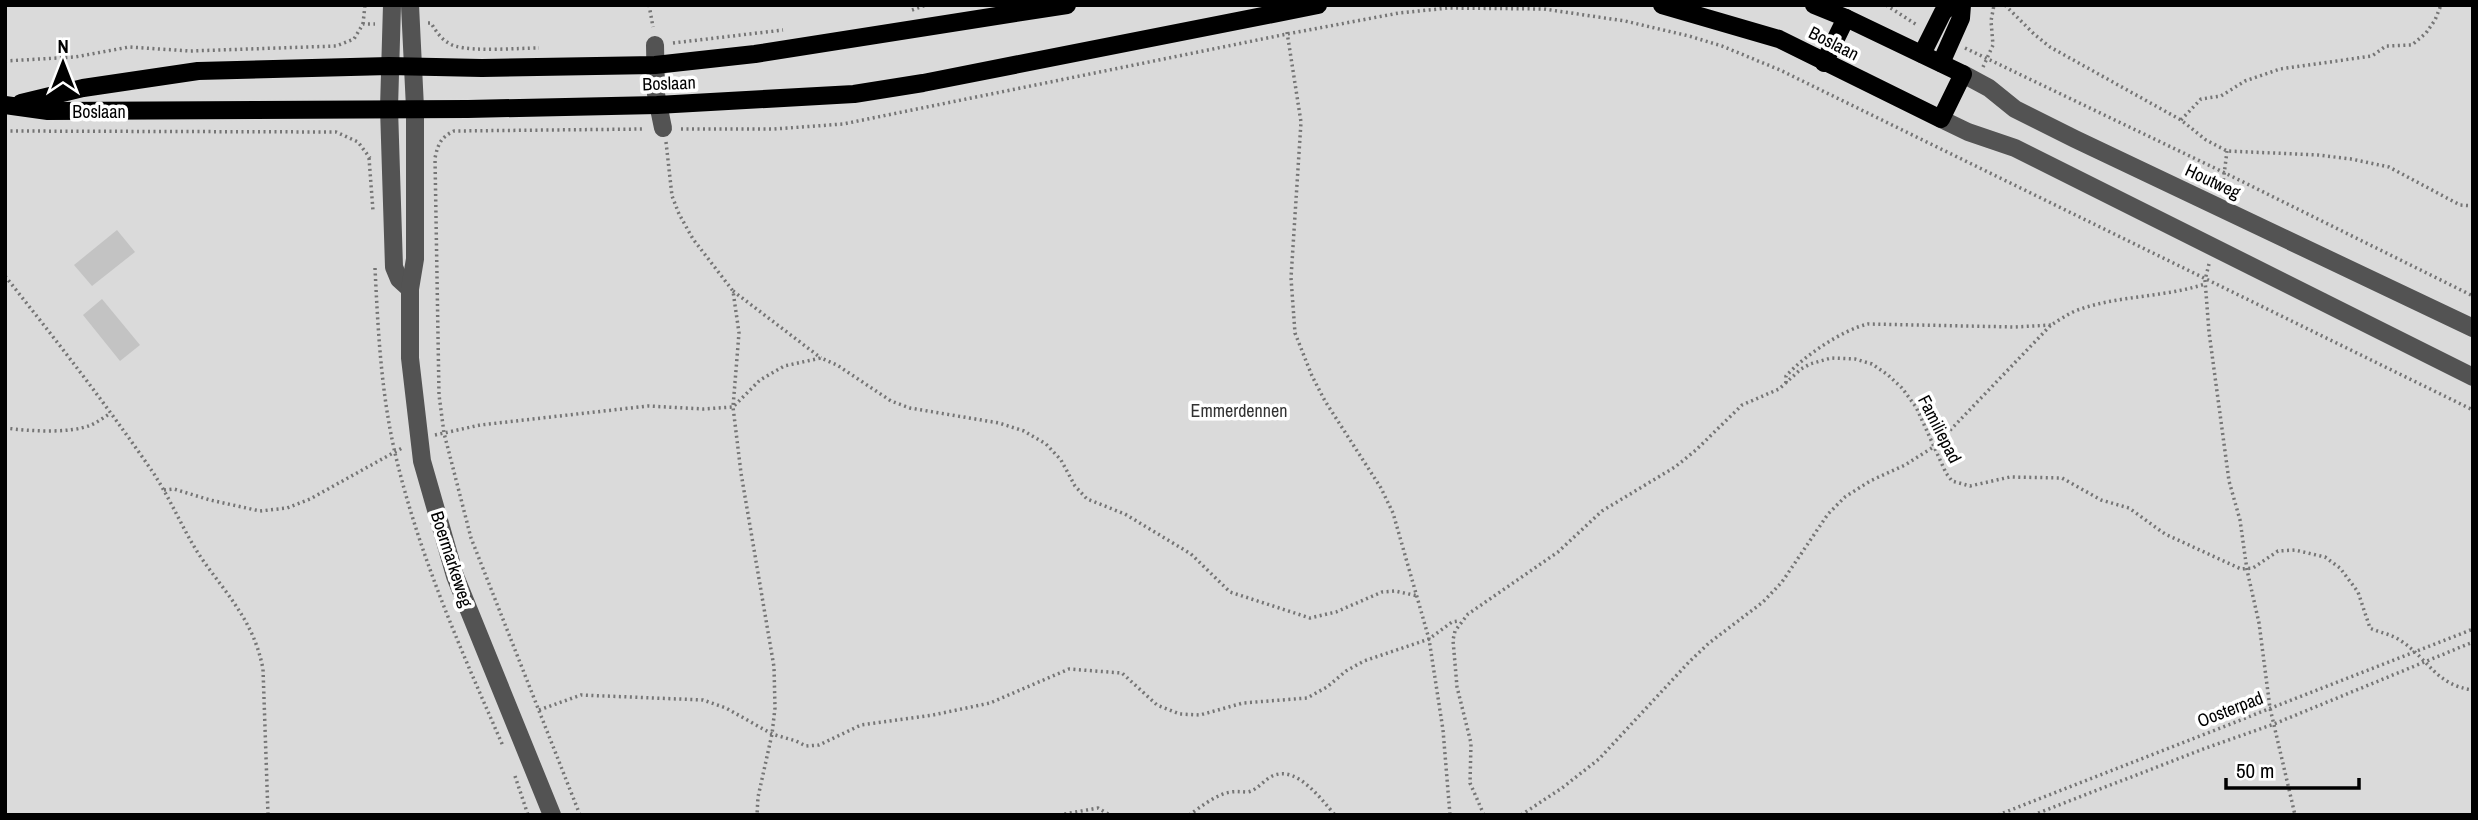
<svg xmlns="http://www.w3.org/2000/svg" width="2478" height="820" font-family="'Archivo Narrow',sans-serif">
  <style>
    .green { fill: #dadada }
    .building { fill: #c3c3c3 }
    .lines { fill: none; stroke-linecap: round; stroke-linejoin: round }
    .major-casing { stroke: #dbdbdb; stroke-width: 21 }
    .path { stroke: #757575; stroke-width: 3.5; stroke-dasharray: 2 3.5; stroke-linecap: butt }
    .minor { stroke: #535353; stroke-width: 18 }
    .major { stroke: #000; stroke-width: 18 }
    .labels { text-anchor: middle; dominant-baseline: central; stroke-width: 7; stroke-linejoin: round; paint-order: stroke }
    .street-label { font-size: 18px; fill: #000; stroke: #fff }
    .park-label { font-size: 18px; fill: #313131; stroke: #fff }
  </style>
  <rect width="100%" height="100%" fill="#fff"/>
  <rect class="green" x="5" y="5" width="2468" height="810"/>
  <g class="building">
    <path d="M117,230l18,22 -43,34 -18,-21z"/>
    <path d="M102,299l38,46 -20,16 -37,-46z"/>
  </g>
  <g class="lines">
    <g class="major-casing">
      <g id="major">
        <path d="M1662,5l117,34 162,80 22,-45 -117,-56 -32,-13"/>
        <path d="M1922,54l21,-42 9,-7"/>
        <path d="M1824,63l22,-45"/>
        <path d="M1941,63l20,-45 1,-13"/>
        <path d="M21,103l62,-15 115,-17 191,-5 93,2 173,-3 100,-11 312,-49"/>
        <path d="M5,105l43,6 420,-2 189,-4 197,-11 69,-11 395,-78"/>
      </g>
    </g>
    <g class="path">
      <path d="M649,5l4,22"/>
      <path d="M1886,5l31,20"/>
      <path d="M2005,5l29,29 16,13 131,73 25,20 21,11 91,4 33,4 38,8 71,38 13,1"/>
      <path d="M912,10l14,-5"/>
      <path d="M428,23h3c6,10 12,19 24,23 20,6 62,2 84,2"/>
      <path d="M363,24l2,-19"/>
      <path d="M1287,32l14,90 -10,156 4,55 17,43 13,25 56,87 12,25 36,126 14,91 7,85"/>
      <path d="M673,43l110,-13"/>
      <path d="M1965,48l258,124 250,124"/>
      <path d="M5,61l70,-4 54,-10 61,4 146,-5 18,-7 9,-15h12"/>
      <path d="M1983,67l10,-22 -2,-24 3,-16"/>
      <path d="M2181,120l20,-21 20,-3 24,-15 35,-12 92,-13 14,-10 26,-1 14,-12 9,-13 6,-15"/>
      <path d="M681,129h93l69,-5 444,-90 112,-21 49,-5 96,1 81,12 64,15 33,10 58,24 693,340"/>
      <path d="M5,131l331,1 22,10 12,16"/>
      <path d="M666,142l6,54 7,18 14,25 40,52 6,42 -6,74 8,66 33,194 1,41 -3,26 -14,63 -1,18"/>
      <path d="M369,158l4,53"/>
      <path d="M2222,191l5,-40"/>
      <path d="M2209,264l-4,16 4,52 20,149 11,39 7,50 12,53 11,85 25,107"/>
      <path d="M375,268c3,62 6,124 20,185 24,103 66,197 108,293"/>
      <path d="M5,276c51,64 101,128 147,195 19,28 31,60 50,88 26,37 52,63 61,110l5,146"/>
      <path d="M733,291l88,67"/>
      <path d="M1786,383v-7c18,-20 56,-46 82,-52l147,3 36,-2"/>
      <path d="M5,428c24,3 64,6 86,-3 7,-3 13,-8 20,-12"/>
      <path d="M435,435l45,-10 168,-19 56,3 29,-2 27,-27 24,-14 37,-8 16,7 54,36 19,7 89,15 25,8 22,13 15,16 14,26 12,13 38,15 66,40 39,38 80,26 26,-6 46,-20 13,-1 23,5"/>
      <path d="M164,490l10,-1 36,11 50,11 27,-3 23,-9 92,-51"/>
      <path d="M539,710l42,-15 122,5 23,8 46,26 24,7 10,5 13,-1 42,-20 72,-10 57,-12 79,-34 53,4 35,32 23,9 20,1 43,-12 64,-5 20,-11 19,-16 18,-10 65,-22 23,-17 7,-1"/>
      <path d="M515,776l13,39"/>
      <path d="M580,815l-109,-277 -27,-105 -5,-38 -4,-237c3,-14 6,-21 19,-27l191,-2"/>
      <path d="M1059,815l39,-7 12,7"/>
      <path d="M1189,815c12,-8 27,-21 42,-23 6,-1 11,0 17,0 10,-2 17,-14 27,-17 23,-8 47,25 60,40"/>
      <path d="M1484,815l-14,-32 1,-40 -14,-56 -4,-47 2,-9 13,-17 90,-62 44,-41 73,-44 21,-17 46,-45 37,-16 22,-20 9,-5 21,-6 24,1 17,5 16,11 14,13 14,19 30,66 6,8 18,5 40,-9 52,1 39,22 28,8 36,26 76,35 12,-1 25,-17 17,-1 30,7 15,11 18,24 12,36c10,5 22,6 31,13 28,18 34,44 72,49"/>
      <path d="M1521,815l41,-27 37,-29 90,-97 20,-19 54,-41 19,-20 46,-68 17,-17 25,-16 35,-16 30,-19 116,-121c7,-4 15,-10 24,-14 42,-16 87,-13 130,-27"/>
      <path d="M1998,815l475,-186"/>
      <path d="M2033,815l173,-67 68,-24 199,-82"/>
    </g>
    <g class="minor">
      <path d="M392,5l-3,103 5,159 5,12 11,10"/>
      <path d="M410,5l5,103v151l-5,30v69l12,103 33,115 97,239"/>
      <path d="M655,45l1,49 7,34"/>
      <path d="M1963,74l26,14 26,21 60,30 398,189"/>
      <path d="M1941,119l27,13 47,16 458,229"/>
    </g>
    <use href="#major" class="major"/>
  </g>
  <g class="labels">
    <g class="street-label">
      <text transform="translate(1834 43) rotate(27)">Boslaan</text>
      <text transform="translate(669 83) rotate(-2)">Boslaan</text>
      <text x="99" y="111">Boslaan</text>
      <text transform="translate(2213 181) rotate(25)">Houtweg</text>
      <text transform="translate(1940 429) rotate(63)">Familiepad</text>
      <text transform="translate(452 559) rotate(72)">Boermarkeweg</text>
      <text transform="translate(2230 709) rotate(-21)">Oosterpad</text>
    </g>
    <g class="park-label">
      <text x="1239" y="410">Emmerdennen</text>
    </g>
  </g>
  <rect width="2478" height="820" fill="none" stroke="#000000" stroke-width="14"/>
  <g transform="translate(63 63)" stroke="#ffffff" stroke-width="5" paint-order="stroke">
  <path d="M0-5L12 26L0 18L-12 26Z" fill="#000000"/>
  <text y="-10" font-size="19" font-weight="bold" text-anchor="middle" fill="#000000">N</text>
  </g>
  <path d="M2226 778v10h133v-10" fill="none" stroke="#000000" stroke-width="3.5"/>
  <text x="2236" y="778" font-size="21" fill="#000000" stroke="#ffffff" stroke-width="5" paint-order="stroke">50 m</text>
</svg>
